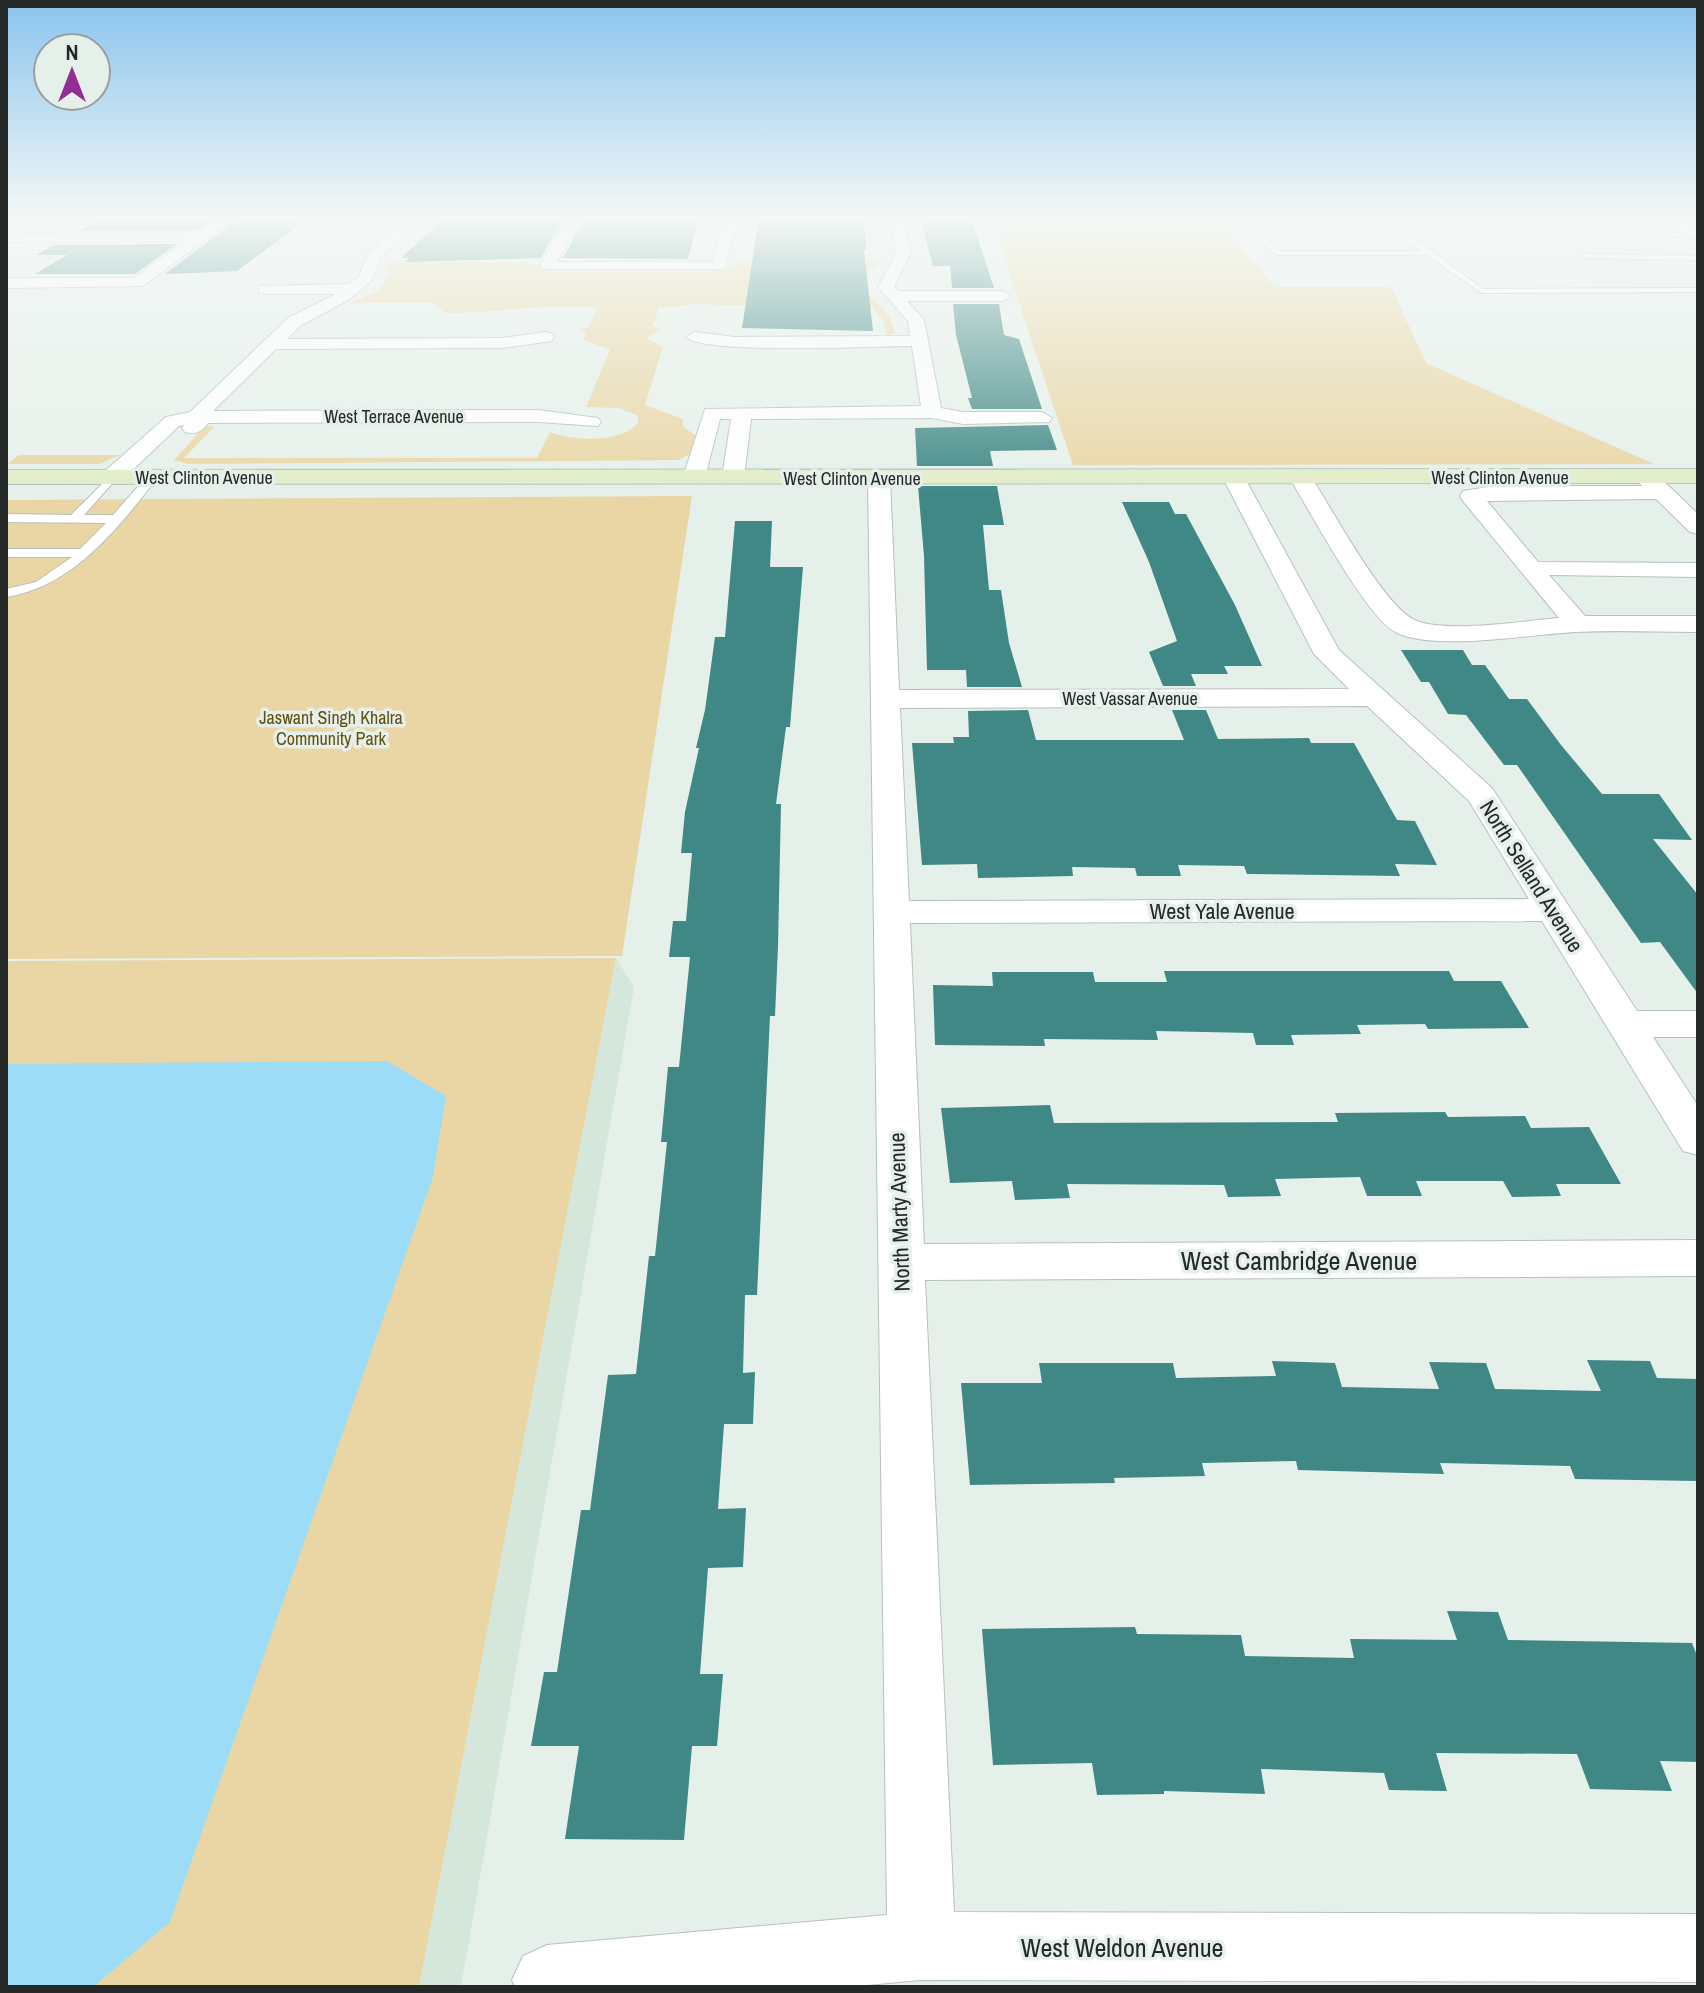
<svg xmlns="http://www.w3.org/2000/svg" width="1704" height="1993" font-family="'Archivo Narrow',sans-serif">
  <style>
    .built { fill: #d5e7db }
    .green { fill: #e9d6a4 }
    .water { fill: #9ddcf6 }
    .building { fill: #3f8885 }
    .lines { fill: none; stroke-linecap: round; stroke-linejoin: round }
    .lane-casing { stroke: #b7c1bb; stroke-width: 2 }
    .street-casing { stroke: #b7c1bb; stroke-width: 2 }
    .secondary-casing { stroke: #b7c1bb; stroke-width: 2 }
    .lane { fill: #fff; fill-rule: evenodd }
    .street { fill: #fff; fill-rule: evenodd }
    .secondary { fill: #e2edc8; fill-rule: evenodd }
    .labels { text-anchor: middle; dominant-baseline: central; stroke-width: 7; stroke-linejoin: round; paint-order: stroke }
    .far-street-label { font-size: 18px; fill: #252927; stroke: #e6f0ea }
    .far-park-label { font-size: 18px; fill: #634f0f; stroke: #e6f0ea }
    .street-label { font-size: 22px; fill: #252927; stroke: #e6f0ea }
    .near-street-label { font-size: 26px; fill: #252927; stroke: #e6f0ea }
  </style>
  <rect width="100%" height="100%" fill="#e6f0ea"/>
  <path class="built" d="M616,958l18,29 -173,1000h-42z"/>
  <g class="green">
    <path d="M994,228h230l51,59h116l35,76 228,101 -581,1z"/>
    <path d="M388,262h142l10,8 21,2 148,-1 19,-3 8,-6h143l-4,6 -9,3 -5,21c16,5 31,25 34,41l-9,3 -2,-14 -16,-20 -96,5 -74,-3 -39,4 -6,18 8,3 -14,9 16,9 -18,58 38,14v8l14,9 -4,17 -15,7 -490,4 -14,-4 31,-34 9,1 -30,31h353l13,-26c24,9 71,12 89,-10l-2,-7 -19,-7 -32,-1 24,-58 -27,-9 3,-6 -8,-5 11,-2 8,-19c-51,-5 -100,5 -152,5l-12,-10h-83l27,-11 15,-19 -6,-5z"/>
    <path d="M19,455h101l-21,9h-91z"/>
    <path d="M692,496l-70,460 -616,3v-459z"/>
    <path d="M616,958l-197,1029h-413v-1026z"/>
  </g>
  <path class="water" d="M387,1061l59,35 -13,81 -263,745 -77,65h-87v-923z"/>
  <g class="building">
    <path d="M445,217h119l-23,41 -136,4 4,-4h-8z"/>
    <path d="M585,217h114l-11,42 -125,-1z"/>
    <path d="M759,217h105l2,33h-2l9,81 -131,-3z"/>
    <path d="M937,217h31l4,4 22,67h-42l-2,-22h-17l-12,-45h16z"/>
    <path d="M305,220l-68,51 -72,3 71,-53z"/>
    <path d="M96,221h114l-13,9 -118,1z"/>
    <path d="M177,244l-42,30h-100l32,-19h-31l18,-10z"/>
    <path d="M953,304h46l5,31 15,4 23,70h-70l-4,-11h4l-16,-63z"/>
    <path d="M1048,425l9,25 -67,1 3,15h-76l-2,-38z"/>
    <path d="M918,486h79l7,39h-21l6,65h12l8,53 13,44h-55l-1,-17h-39l-3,-114z"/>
    <path d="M1122,502h47l6,12h11l49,91 27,61h-38l4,8h-37l5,12h-33l-14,-34 28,-11 -28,-79z"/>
    <path d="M735,521h37l-2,46h33l-13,160h-4l-10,77h5l-3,142 -3,70h-5l-13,279h-12l-2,78 12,-1 -2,52h-29l-6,85 28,-1 -3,59 -35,1 -8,106h23l-6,72h-25l-8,94 -119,-1 14,-93h-48l13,-74h13l24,-162h9l18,-135 28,-1 13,-118h6l12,-114h-6l7,-75h11l11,-110h-21l4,-36h13l6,-68h-11l4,-41 14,-64h-3l9,-38 10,-73h10z"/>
    <path d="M1401,650h62l9,15h13l24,34h18l34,46 41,49h57l33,46 -39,-1 45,56v99l-38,-52 -19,1 -124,-178h-13l-38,-50 -18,-1 -19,-32h-8z"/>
    <path d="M1028,710l8,30h148l-12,-30h34l12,29 91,-1 2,5h43l43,77 18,1 22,44 -42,-1 5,12 -153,-2 -3,-8 -66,-1 3,11h-44l-2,-8 -63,-1 1,9 -95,2 -1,-14 -55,1 -10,-122h42l-1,-6h16l-1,-26z"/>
    <path d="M1164,971h285l5,10h47l28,47 -101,1 -3,-5 -68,1 4,9 -70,1 3,10h-38l-3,-12 -97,-2 2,9 -114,-1 1,7 -110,-1 -2,-60 60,1 -1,-14h101l2,10h72z"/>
    <path d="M1050,1105l4,18 284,-1 -3,-9 110,-1 3,5 77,-1 6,12 58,-1 32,57h-65l5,12 -49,1 -9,-16h-87l6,15h-55l-7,-19 -85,2 6,17 -53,1 -4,-12 -157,-1 3,14 -55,2 -3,-19 -62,2 -9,-75z"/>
    <path d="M1587,1360l63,1 7,17 41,1v102l-123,-2 -5,-13 -130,-3 4,11 -146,-4 -2,-9 -94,2 3,13 -91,2 1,5 -145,2 -9,-102h81l-3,-20h134l3,15 100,-2 -4,-15 63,2 7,24 97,2 -10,-27 57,1 9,26 106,2z"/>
    <path d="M1447,1611l51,1 10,28 184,3 6,15v104l-38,-1 12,30 -82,-2 -13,-35 -141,-1 11,38 -58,-1 -5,-17 -123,-4 4,25 -101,-3v3l-67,1 -5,-32 -99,2 -11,-136 153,-2 2,7 104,1 4,21 109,2 -4,-19 107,1z"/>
  </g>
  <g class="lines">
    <g class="lane-casing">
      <g id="lane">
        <path d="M1599,229l96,5 3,3 -99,-4 -189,2 73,54 215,-1v4l-217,1 -54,-38h-150l-25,-21zM1400,235l21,16h-142l-16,-15z"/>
        <path d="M1580,254l118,2v4l-115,-2z"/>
        <path d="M112,474l6,3 -34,38h29l35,-40 10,2c-40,51 -85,110 -152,120v-8l30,-7 36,-25h-66v-8h74l26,-26 -100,-1v-8l65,1z"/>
      </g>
    </g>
    <g class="street-casing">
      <g id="street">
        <path d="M220,217h16l-93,69 -137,2v-10h128l52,-37 -180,1v-8l192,-1z"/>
        <path d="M404,217h15l-38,40 -10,24 -21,18 -50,27 -13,13 215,-1 43,-6 6,1 3,4 -3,4 -49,7 -226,1 -63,62 325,-1 60,8 3,4 -3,4 -60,-4 -330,1c-7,9 -12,12 -23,9l-3,-4 2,-3 -5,1 -59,56h-16l-3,-5 3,-5 62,-55 24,-5 98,-94 48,-24h-71l-6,-2v-6l90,-2 10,-8 10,-23z"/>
        <path d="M568,217h14l-25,45h156l12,-45h14l-15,52h-182l-2,-3z"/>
        <path d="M888,217h14l9,35 -17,34 4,5h105l8,5 -8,5h-96l17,19 17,88 22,4h79l10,6 -3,4 -86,2 -31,-6 -181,1 -7,58 -11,6 -11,-6 9,-58h-11l-15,58 -11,6 -8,-1 -3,-5 22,-68 216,-3 -9,-60c-36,0 -207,9 -226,-9l9,-5 39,5 176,-1 -2,-15 -30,-34 19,-35z"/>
        <path d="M1653,217h18l27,14v10z"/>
        <path d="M1645,470l8,1 45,43v20l-8,-2 -34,-33 -169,2 51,61 160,1v14l-149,-2 36,41h113v16c-40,0 -81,-2 -122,0 -44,2 -142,20 -181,0 -30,-17 -85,-121 -106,-155l11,-6 8,1c21,31 77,138 109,149 30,12 107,0 142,-3l-96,-117 -3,-5 3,-5 32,-5h147l-8,-10z"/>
        <path d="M879,472l11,6 9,212 450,-1 -35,-35 -91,-176 3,-5h16l97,177 153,138 145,223h61v26h-45l45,69v49l-15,-4 -141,-230 -632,2 14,321 774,-4v36l-773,4 29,632 744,2v68l-777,-2 -76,7h-330l-3,-7 11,-24 24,-11 340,-30 -19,-1437zM1367,706l102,95 60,98 -620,2 -9,-193z"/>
      </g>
    </g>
    <g class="secondary-casing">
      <path id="secondary" d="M1698,469v14l-1692,1v-14z"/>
    </g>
    <use href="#lane" class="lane"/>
    <use href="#street" class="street"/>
    <use href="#secondary" class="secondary"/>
  </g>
  <linearGradient id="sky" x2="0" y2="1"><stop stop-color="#8ac4ee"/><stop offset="0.44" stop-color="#f4f8f6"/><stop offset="1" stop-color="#f4f8f6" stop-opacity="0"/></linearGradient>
  <rect width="1704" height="496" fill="url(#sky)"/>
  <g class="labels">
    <g class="far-street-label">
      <text x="394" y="416">West Terrace Avenue</text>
      <text x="204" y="477">West Clinton Avenue</text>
      <text x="1500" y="477">West Clinton Avenue</text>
      <text x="852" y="478">West Clinton Avenue</text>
      <text x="1130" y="698">West Vassar Avenue</text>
    </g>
    <g class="far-park-label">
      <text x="331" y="717">Jaswant Singh Khalra<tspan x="331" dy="21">Community Park</tspan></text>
    </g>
    <g class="street-label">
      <text transform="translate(1532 876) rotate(58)">North Selland Avenue</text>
      <text x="1222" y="911">West Yale Avenue</text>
      <text transform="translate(899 1212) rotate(-92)">North Marty Avenue</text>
    </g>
    <g class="near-street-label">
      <text x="1299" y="1260">West Cambridge Avenue</text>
      <text x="1122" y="1947">West Weldon Avenue</text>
    </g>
  </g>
  <rect width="1704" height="1993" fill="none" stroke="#252927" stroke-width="16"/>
  <g transform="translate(72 72)"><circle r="38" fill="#e6f0ea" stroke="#99a09c" stroke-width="2"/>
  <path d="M0-6L14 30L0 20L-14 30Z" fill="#932e94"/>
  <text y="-12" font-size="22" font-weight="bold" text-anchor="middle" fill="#252927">N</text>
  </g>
</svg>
